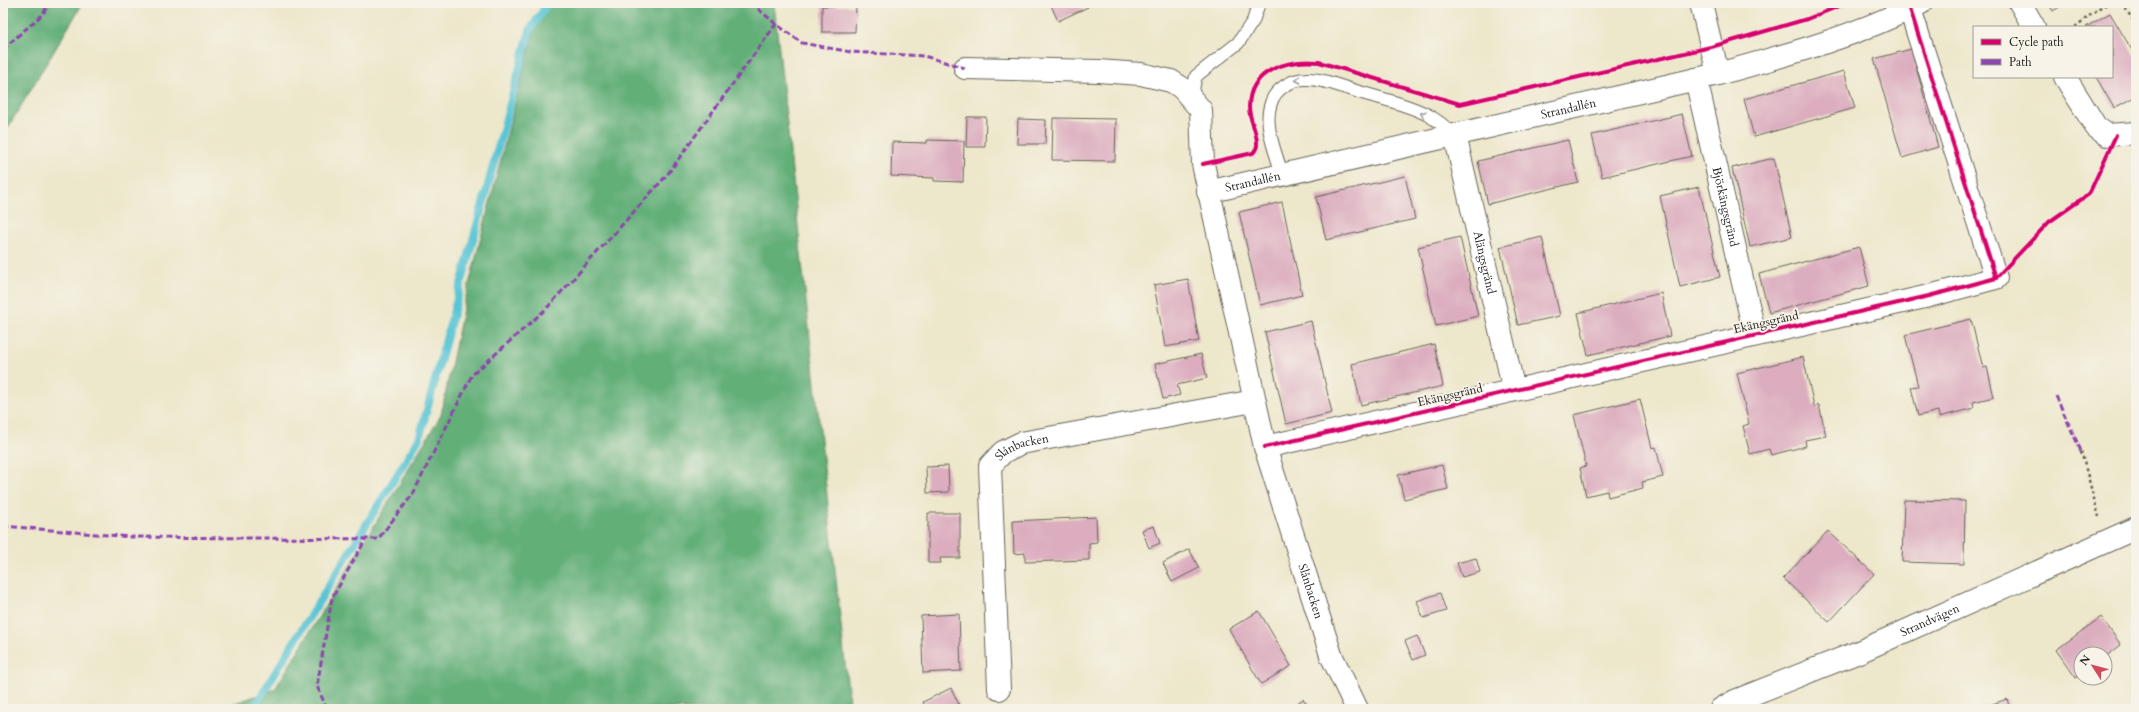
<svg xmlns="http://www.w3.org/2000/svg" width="2139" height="712" font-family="Cardo,serif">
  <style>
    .forest { fill: #62af78; stroke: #3f664a }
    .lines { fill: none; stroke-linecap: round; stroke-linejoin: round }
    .stream { stroke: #5ac5d5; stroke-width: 8 }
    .building { fill: #dcadbf }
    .lane-casing { stroke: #656359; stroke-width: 14 }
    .street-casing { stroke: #656359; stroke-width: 24 }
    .path { stroke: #656359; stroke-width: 2.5; stroke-dasharray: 3 3; stroke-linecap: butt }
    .lane { stroke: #fff; stroke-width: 12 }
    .street { stroke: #fff; stroke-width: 22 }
    .quiet { stroke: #8e44ad; stroke-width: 3; stroke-dasharray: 6 3; stroke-linecap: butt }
    .cycleway-casing { stroke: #f7f3e8; stroke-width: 6 }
    .cycleway { stroke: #d6006c; stroke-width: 4 }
    .oneway { stroke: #999 }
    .labels { text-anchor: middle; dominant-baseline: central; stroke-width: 4; stroke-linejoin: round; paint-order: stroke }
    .street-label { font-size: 12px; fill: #1c1c1c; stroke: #f7f3e8 }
  </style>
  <rect width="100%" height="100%" fill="#f7f3e8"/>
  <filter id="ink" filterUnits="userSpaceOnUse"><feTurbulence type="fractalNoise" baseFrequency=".025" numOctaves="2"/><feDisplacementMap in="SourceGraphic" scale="8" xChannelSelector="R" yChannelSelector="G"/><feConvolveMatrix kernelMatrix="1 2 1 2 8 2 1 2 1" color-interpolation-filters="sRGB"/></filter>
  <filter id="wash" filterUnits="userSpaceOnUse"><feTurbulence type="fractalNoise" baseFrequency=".012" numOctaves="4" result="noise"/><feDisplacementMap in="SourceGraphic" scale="16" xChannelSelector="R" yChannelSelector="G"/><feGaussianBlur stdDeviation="0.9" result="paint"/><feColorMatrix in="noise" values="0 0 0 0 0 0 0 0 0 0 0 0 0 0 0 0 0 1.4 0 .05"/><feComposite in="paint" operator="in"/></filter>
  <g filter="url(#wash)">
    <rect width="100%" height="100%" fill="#ede7cb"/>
    <g class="forest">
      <path d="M3,3h80l-76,126 -4,13z"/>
      <path d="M549,3h225l76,706h-632l57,-20 166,-274 23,-111 70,-275z"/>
    </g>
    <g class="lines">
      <path class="stream" d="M253,709l166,-270 111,-409 18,-27"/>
    </g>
    <g id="blocks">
      <g class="building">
        <path d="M1050,3h36l2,4 -30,14z"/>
        <path d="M2048,3h18l-13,8z"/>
        <path d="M822,6h34l-1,26h-33z"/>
        <path d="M2110,13l26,44v39l-22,12 -18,-31h16v-50h-26z"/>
        <path d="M1911,49l27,98 -36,11 -28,-99z"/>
        <path d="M1844,71l11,37 -101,29 -10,-38z"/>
        <path d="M1682,114l10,42 -90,21 -10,-42z"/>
        <path d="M967,117h19l-1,30h-19z"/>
        <path d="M1053,118l63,1 -1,42 -63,-1z"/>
        <path d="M1018,119l28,1 -1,24h-28z"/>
        <path d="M927,140l37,1 -1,41 -29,-1v-3l-43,-2 1,-34 35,1z"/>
        <path d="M1568,140l10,42 -90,22 -10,-43z"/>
        <path d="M1774,158l18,79 -42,10 -18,-79z"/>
        <path d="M1405,176l10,43 -89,21 -10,-43z"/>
        <path d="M1699,187l21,90 -40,10 -20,-91z"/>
        <path d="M1282,202l20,93 -42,10 -21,-93z"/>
        <path d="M1460,237l18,79 -42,10 -18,-79z"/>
        <path d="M1542,237l18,79 -42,9 -18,-78z"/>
        <path d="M1859,247l10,39 -100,27 -10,-39z"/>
        <path d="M1188,279l11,62 -34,6 -11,-62z"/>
        <path d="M1661,293l9,43 -82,19 -10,-42z"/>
        <path d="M1971,319l12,49 4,-1 7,30 -21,5 1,6 -35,9 -1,-6 -20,5 -7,-29 7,-1 -13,-51z"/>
        <path d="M1311,321l21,92 -46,11 -21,-92z"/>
        <path d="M1434,344l9,42 -82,19 -9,-41z"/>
        <path d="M1201,354l6,24 -30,7 3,10 -17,4 -8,-35z"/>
        <path d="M1803,357l11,49 5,-1 7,31 -21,4 1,6 -35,9 -2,-6 -19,5 -7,-28 6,-2 -12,-51z"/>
        <path d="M1640,399l12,49 4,-1 7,30 -21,5 1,6 -35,9 -1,-6 -21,5 -6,-28 6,-2 -12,-51z"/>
        <path d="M1442,465l6,24 -44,10 -6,-24z"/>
        <path d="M948,466l1,26 -22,1 -1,-26z"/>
        <path d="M1904,500l61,1 -1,63 -62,-2z"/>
        <path d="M928,513h32v45h-20l1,5h-13z"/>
        <path d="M1096,517l1,25 -8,1v17l-64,2v-9l-11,1 -1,-33z"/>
        <path d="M1154,526l6,17 -11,5 -7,-18z"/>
        <path d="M1828,531l46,43 -45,48 -46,-44z"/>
        <path d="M1189,549l10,19 -27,14 -9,-19z"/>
        <path d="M1476,558l4,14 -18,5 -5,-14z"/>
        <path d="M1440,593l6,18 -23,7 -6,-17z"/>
        <path d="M1259,611l32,55 -30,18 -32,-55z"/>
        <path d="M959,614l2,57 -38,2 -2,-57z"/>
        <path d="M2101,617l20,28 -16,12v-3h-24v20l-5,4 -20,-28z"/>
        <path d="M1417,636l8,19 -12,5 -8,-19z"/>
        <path d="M951,688l10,21h-35l-3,-7z"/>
        <path d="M1303,699l8,10h-21z"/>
        <path d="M2007,699l3,10h-32z"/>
      </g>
    </g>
  </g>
  <g filter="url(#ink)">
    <use href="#blocks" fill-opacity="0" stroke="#656359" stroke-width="1"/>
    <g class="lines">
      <g class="lane-casing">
        <g id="lane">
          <path d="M1191,98l5,-22 42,-33 15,-22 6,-18"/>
          <path d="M1282,174c-6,-21 -19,-49 -11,-71 4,-14 21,-24 35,-24 16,-1 32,7 47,11 24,8 52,13 75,25 10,6 19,13 27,20"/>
        </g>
      </g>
      <g class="street-casing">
        <g id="street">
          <path d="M1701,3l17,71"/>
          <path d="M2020,3l14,24"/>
          <path id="s1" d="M965,68l133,3 43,3 30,7 11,7 19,22 2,54 62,283 66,208 26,54"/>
          <path d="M2065,77l31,50 11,8 29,-2"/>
          <path id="s2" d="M1696,79l59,256"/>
          <path id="s3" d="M1455,135l59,255"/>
          <path id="s4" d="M1208,192l510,-118c69,-19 139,-38 203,-71"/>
          <path d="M1265,447l664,-151 67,-18 -86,-269"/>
          <path id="s5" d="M999,689l-9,-223 13,-14 18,-9 233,-42"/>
          <path id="s6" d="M1721,709l14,-8 126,-50 275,-123"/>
        </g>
      </g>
      <g class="path">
        <path d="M2122,3l14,22"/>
        <path d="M2075,27l27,-21 12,-3"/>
        <path d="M2081,451l18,66"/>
      </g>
      <use href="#lane" class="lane"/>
      <use href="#street" class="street"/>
      <g class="quiet">
        <path d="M751,3l25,21"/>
        <path d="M3,49l40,-35 6,-11"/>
        <path d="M2056,396l25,55"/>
        <path d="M3,526l129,11 246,2 35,-45 59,-119 74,-66 121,-134 109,-151 26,19 49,9 73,4 41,12"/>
        <path d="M327,709l-10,-23 15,-88 34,-59"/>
      </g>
      <g class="cycleway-casing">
        <g id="cycleway">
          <path d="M1203,164l50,-11c2,-2 4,-4 4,-8 1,-12 -8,-25 -8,-38 0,-38 40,-48 70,-45l141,42 251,-57 96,-28 40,-16"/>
          <path d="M1996,278l53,-56 40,-28 27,-59"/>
          <path d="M1265,447l664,-151 67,-18 -86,-269"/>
        </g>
      </g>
      <use href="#cycleway" class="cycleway"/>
    </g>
    <defs><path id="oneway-chevron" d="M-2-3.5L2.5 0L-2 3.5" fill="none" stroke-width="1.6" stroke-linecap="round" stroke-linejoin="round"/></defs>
    <g class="oneway">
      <use href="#oneway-chevron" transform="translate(1298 80) rotate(167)"/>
      <use href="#oneway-chevron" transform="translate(1423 114) rotate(-158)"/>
    </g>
  </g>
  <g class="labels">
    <g class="street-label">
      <text stroke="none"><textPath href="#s4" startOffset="370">Strandallén</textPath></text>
      <text stroke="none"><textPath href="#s4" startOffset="46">Strandallén</textPath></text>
      <text stroke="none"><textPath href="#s2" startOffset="131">Björkängsgränd</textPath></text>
      <text stroke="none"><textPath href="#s3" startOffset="131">Alängsgränd</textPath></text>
      <text transform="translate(1766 322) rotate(-13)">Ekängsgränd</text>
      <text transform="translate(1450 395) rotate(-13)">Ekängsgränd</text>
      <text stroke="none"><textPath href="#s5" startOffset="262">Slånbacken</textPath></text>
      <text stroke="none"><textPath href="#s1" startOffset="744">Slånbacken</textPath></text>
      <text stroke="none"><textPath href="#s6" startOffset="227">Strandvägen</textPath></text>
    </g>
  </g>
  <rect width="2139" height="712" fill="none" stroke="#f7f3e8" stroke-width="16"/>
  <rect x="1973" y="26" width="140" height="52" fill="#f7f3e8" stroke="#9f9d96"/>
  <rect x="1981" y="39" width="20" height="6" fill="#d6006c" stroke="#9f9d96"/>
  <text x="2009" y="46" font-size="12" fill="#1c1c1c">Cycle path</text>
  <rect x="1981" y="59" width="20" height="6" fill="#8e44ad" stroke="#9f9d96"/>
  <text x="2009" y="66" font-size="12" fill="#1c1c1c">Path</text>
  <g transform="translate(2093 666) rotate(306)"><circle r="19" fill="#f7f3e8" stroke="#9f9d96"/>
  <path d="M0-3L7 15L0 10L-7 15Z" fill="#d1495b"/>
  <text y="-6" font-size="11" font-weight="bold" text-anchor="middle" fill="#1c1c1c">N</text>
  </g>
</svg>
